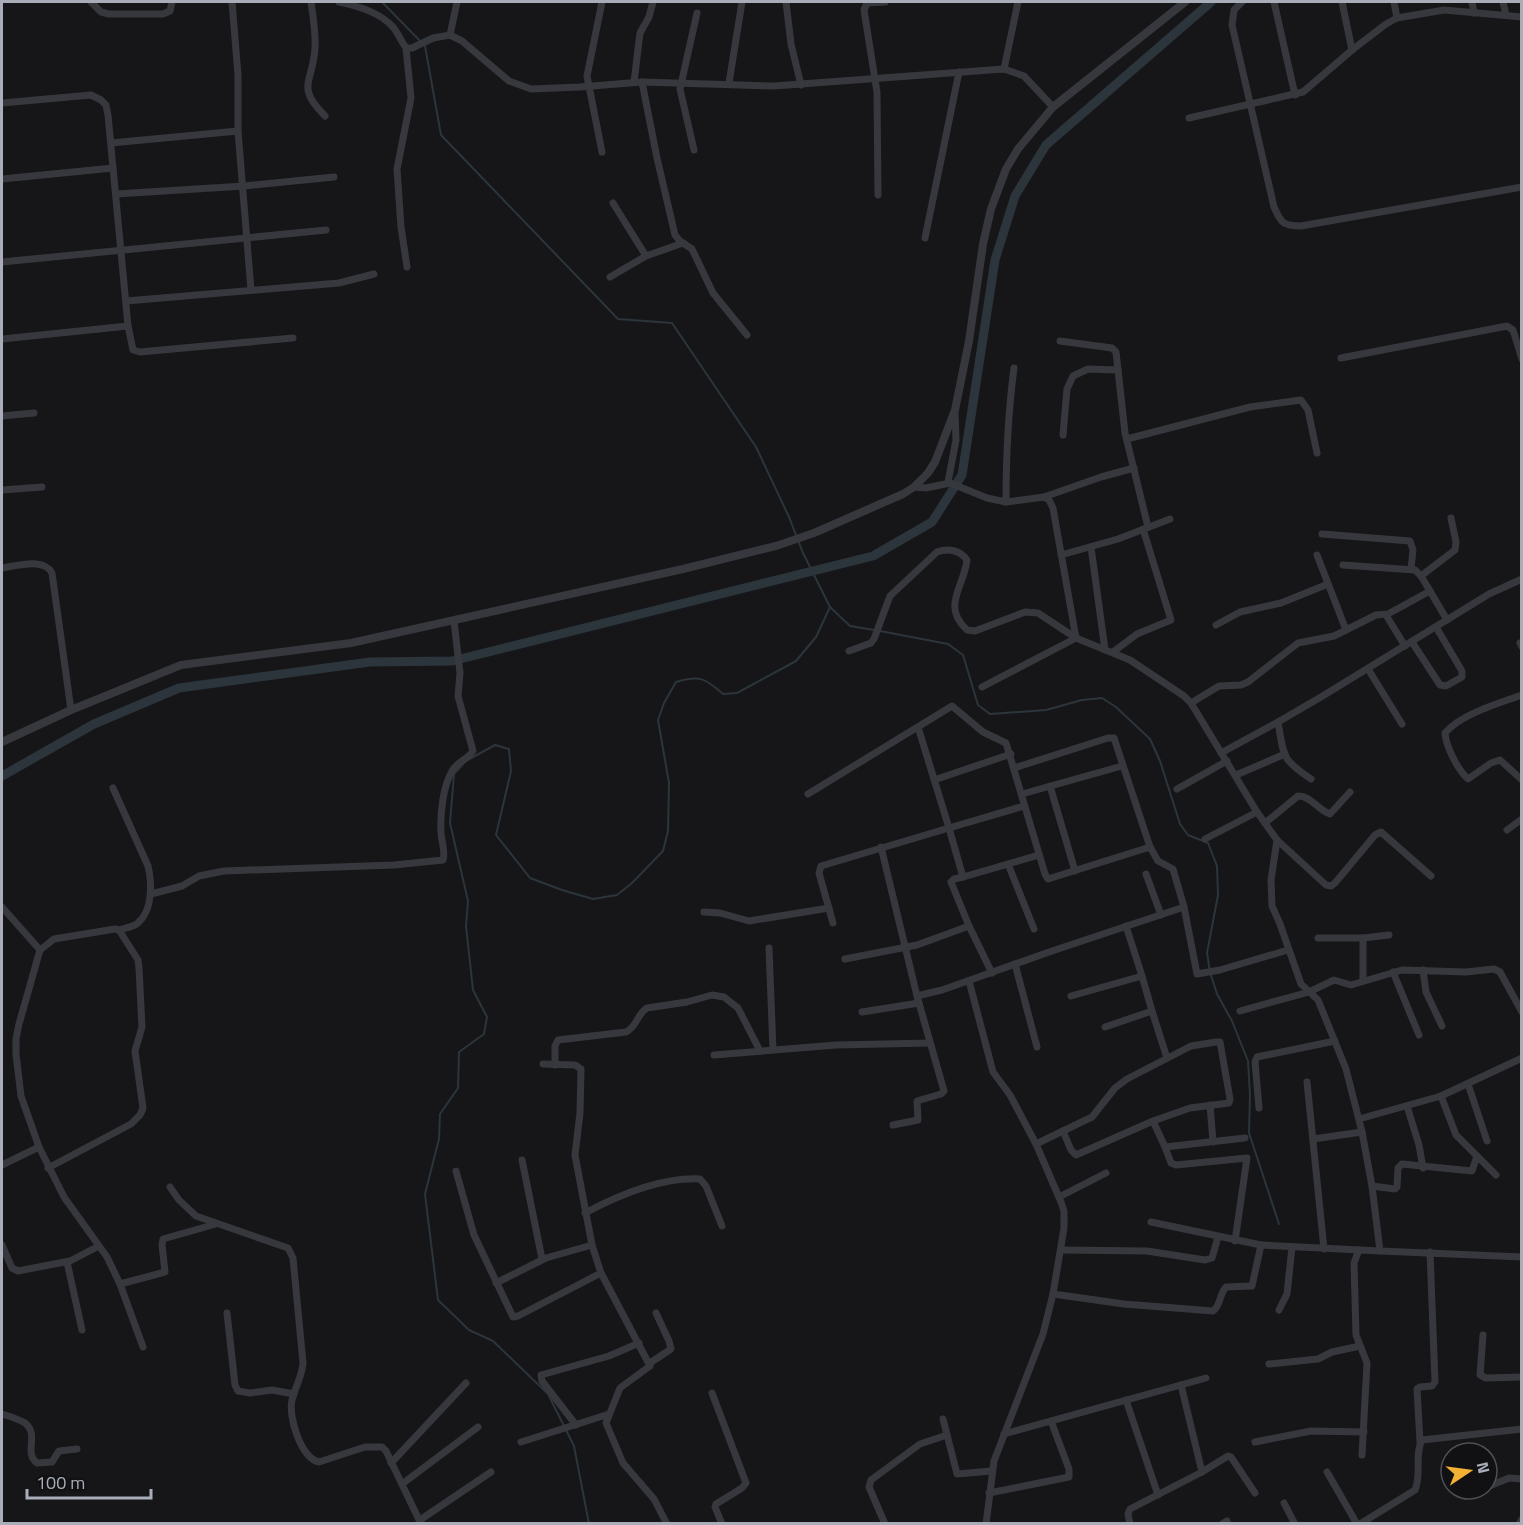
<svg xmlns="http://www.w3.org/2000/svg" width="1523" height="1525" font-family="'Titillium Web',sans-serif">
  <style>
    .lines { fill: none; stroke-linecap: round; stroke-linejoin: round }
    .stream { stroke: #2c353c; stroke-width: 2 }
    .canal { stroke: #2c353c; stroke-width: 9 }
    .minor { stroke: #37383d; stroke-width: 7 }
    .tertiary { stroke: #37383d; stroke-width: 8 }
  </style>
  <rect width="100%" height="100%" fill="#161618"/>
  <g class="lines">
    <g class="stream">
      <path d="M382,2l43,44 16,89 177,184 54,4 84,124 33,70 14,36 27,54 20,19 24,4"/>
      <path d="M880,631l68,13 15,11 15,50 12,9 56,-4 36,-10 20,-2 14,9 34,32 10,22 20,63 8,11 20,8 9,23 1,29 -11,58 3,19 7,22 15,27 16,40 2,34 -1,38 30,91"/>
      <path d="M589,1524l-15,-78 -26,-52 -55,-53 -24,-11 -31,-30 -13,-106 14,-55 1,-25 18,-26 1,-36 25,-18 3,-17 -14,-27 -7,-64 2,-25 -18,-78 4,-49 12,-13 29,-16 14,4 2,22 -15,64 34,43 32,12 31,9 24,-4 15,-12 31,-32 5,-20 1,-48 -11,-63 6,-17 12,-21c24,-7 29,-4 47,12l14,-1 59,-32 20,-24 14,-30"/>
    </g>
    <path class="canal" d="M2,776l92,-52 85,-36 191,-26 82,-1 421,-105 59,-34 30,-47 33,-215 20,-64 31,-51 165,-143"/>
    <g class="minor">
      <path d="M91,2l10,10 8,2h54l7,-3 2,-9"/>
      <path d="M232,2l6,73v56l13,159"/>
      <path d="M311,2c2,15 5,31 4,46 -2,35 -20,38 10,68"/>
      <path d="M339,2c19,4 40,10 54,25 5,6 8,14 13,21h6l21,-10 17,-3 12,6 47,40 22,8 49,-2 62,-5 132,4 230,-17 20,7 29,31"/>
      <path d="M602,2l-15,74 15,76"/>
      <path d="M786,2l5,42 10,41"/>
      <path d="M1242,2l-8,8 -2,15 42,182c7,16 9,19 27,19l221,-39"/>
      <path d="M1274,2l21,93"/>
      <path d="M1342,2l10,48"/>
      <path d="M1394,2l3,16"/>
      <path d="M1472,2l2,11"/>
      <path d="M1503,2l3,13"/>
      <path d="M450,35l7,-33"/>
      <path d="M406,48l5,50 -14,71 4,58 6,40"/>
      <path d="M1004,69l14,-67"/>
      <path d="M634,82l6,-49 9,-16 4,-15"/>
      <path d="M642,82l15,76 18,77 5,6 12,8 21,44 34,42"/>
      <path d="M729,83l13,-81"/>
      <path d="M2,103l89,-8 10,5 5,5 2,10 20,211 5,24 7,2 153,-14"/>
      <path d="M1189,118l114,-26 49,-42 34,-26 11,-6 47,-8 78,7"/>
      <path d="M111,143l127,-12"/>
      <path d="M694,150l-14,-61 17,-76"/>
      <path d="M2,179l111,-11"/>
      <path d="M116,194l128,-8 90,-9"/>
      <path d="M878,195l-1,-103 -13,-82 3,-7 18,-1"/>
      <path d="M613,203l33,53"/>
      <path d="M925,238l34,-166"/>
      <path d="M2,262l324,-32"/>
      <path d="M610,277l36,-21 37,-13"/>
      <path d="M126,301l213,-18 35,-9"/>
      <path d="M2,339l126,-13"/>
      <path d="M1060,341l52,7 4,4 9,81 23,94"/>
      <path d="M1341,358l166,-32 6,4 9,29"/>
      <path d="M2,416l32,-3"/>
      <path d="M1063,435l4,-46 6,-13 15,-7 30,1"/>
      <path d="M1127,439l123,-32 51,-7 7,10 9,43"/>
      <path d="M948,482l8,-42 -1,-27"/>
      <path d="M914,487l12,1 24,-5 37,15 19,4 38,-5 5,3 4,8 23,130 -94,49"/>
      <path d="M2,490l40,-3"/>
      <path d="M1044,497l57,-20 33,-9"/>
      <path d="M1006,502c0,-45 2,-89 8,-134"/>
      <path d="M1322,534l88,7 3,9 -2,19"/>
      <path d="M1091,547l14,103"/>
      <path d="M1061,555l57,-16 52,-20"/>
      <path d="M1317,555l29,75"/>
      <path d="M1343,565l72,5 6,6 9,15"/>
      <path d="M2,568c14,-2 42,-11 50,5l19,137"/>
      <path d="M1421,576l34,-26 1,-8 -5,-24"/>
      <path d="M1386,615l19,31"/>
      <path d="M1216,625l24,-13 41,-9 47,-19"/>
      <path d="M1412,642l28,43 6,1 16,-9v-6l-26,-44"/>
      <path d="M1520,643l2,4"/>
      <path d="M849,651l22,-8 3,-4 16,-43 47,-44c11,-4 23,-2 30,8 -3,27 -26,46 0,70l8,1 50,-19 13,1 38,25 54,22 54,36 7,7 66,109 20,28 49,45 5,1 4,-3 40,-48 6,-3 50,44"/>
      <path d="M1113,652l24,-18 34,-14 -28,-91"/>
      <path d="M1368,669l34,55"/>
      <path d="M1522,695c-23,8 -61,19 -77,38 1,14 13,37 23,46l23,-16 9,-3 22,20"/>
      <path d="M1191,703l28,-17 22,-1 7,-3 50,-39 36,-7 42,-21 12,-1 42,-23 17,29"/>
      <path d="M1278,722l43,-25 168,-103 33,-15"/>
      <path d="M1221,753l57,-31c6,34 3,37 33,57"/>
      <path d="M1014,768l94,-30h6l36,109"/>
      <path d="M1236,775l49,-21"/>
      <path d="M934,780l77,-26"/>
      <path d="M1050,786l25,85"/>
      <path d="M113,788l35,78c4,17 5,44 -10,57 -5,4 -13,5 -19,7"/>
      <path d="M1177,789l50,-28"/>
      <path d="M808,794l144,-88 31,26 23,11 39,131 3,5 102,-32 8,14 15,8 11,38 -132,44 -110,39 -25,6"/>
      <path d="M1022,794l100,-28"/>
      <path d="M1265,823l33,-27c13,0 20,14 32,18l20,-22"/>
      <path d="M1507,830l15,-11"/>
      <path d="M1205,839l52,-27"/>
      <path d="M1277,840l-6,40 1,26 8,18 21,60 17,16 28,69 16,63 10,54 8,65 142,6"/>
      <path d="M881,847l36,149 27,95 -3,3 -24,7 1,19 -25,5"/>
      <path d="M1008,864l26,65"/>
      <path d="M1146,874l15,41"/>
      <path d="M963,877l76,-22"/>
      <path d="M151,894l31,-8 17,-10 25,-5 170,-6 49,-5c3,-9 -2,-19 -2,-28 -1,-19 2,-45 11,-61 5,-9 16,-12 21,-20l-15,-55 2,-23 -6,-52"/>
      <path d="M2,907l38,43"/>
      <path d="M1184,907l13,67 23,-4 68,-20"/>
      <path d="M704,912l16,1 29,8 80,-13"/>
      <path d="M833,923l-14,-50 2,-7 128,-38 -31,-101"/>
      <path d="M969,926l23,47"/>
      <path d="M1126,926l16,50"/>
      <path d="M1318,938h45"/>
      <path d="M769,948l4,102"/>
      <path d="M845,959l72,-14 52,-19 -18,-44 3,-3 9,-2 -14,-49 75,-22"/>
      <path d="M1015,964l22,83"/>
      <path d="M1423,970l3,22 16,34"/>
      <path d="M1393,972l26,63"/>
      <path d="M969,981l24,91 17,23 26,49"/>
      <path d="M1363,981v-43l26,-3"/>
      <path d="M1071,996l71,-20 10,35 -47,16"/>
      <path d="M1152,1011l15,47"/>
      <path d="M1240,1011l69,-19 25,-12 17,5 51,-15 64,2 28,-3 6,3 22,40"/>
      <path d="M862,1012l57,-9"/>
      <path d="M714,1055l122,-10 94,-2"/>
      <path d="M543,1064l32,1 6,4 -1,44 -5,42 17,90 9,28 49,93 -30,22 -14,35 17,40 31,36 13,25"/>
      <path d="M555,1065v-19l3,-6 68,-8c11,-5 11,-18 21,-24l40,-6 25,-7 12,2 14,11 22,43"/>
      <path d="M1307,1082l17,167"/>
      <path d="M1468,1084l19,57"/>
      <path d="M1441,1096l15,39 40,40"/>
      <path d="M1210,1105l3,37"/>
      <path d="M1407,1106l12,39 4,23"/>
      <path d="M1259,1108l-4,-46 2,-5 78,-16"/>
      <path d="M1359,1119l82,-23 81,-38"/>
      <path d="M1063,1131l8,19 5,5 77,-34"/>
      <path d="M1313,1139l49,-7"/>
      <path d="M1165,1147l6,16 5,2 71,-7 -12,83"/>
      <path d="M522,1160l20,99"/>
      <path d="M2,1165l37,-18"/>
      <path d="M48,1168l83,-44 9,-9 3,-7 -8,-57 7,-24 -3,-59 -1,-8 -19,-30 -4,-1 -61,10 -14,11 -21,74 -3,15v15l5,42 18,51 25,50 43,60 13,27 23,63"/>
      <path d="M456,1171l18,64 39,82 5,-1 83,-43"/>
      <path d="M1372,1186l23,3 2,-2 1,-19 4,-4 70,7 5,-15"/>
      <path d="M170,1187l9,13 17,16 92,32 5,10 10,105c-1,14 -8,24 -11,37 -4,17 9,58 27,62l46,-15h17l4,4 35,73"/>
      <path d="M1059,1197l47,-24"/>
      <path d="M585,1213c34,-18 76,-36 115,-34l6,7 16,40"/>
      <path d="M1151,1222l110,23"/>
      <path d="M2,1245l10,23 6,3 52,-10 29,-15"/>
      <path d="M1061,1250l86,1 58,9 7,-2 6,-21"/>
      <path d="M1359,1250l-5,13 2,72 11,28 -5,92"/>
      <path d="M67,1262l15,68"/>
      <path d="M496,1283l50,-25 46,-13"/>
      <path d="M120,1284l45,-12 -3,-27 1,-6 53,-15"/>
      <path d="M1053,1294l71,10 89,7c8,-5 6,-17 13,-24l26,-1 9,-41 119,6"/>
      <path d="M1279,1310l8,-16 5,-47"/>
      <path d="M227,1313l8,72 3,6 12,2 22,-3 22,4"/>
      <path d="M1483,1335l-3,40 6,3 36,-1"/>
      <path d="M650,1363l21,-14 -2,-8 -13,-28"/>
      <path d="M1269,1364l49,-5 14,-7 28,-6"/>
      <path d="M712,1393l34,90 -4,5 -26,16 -1,3 7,17"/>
      <path d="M1126,1400l32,95"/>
      <path d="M2,1414c7,2 16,5 23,9 15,12 -2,30 12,40l15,-1 7,-11 18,-2"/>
      <path d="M943,1419l14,55 35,-3"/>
      <path d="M576,1425l-34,-44 -1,-6 68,-19 30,-13"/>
      <path d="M1004,1434l202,-56"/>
      <path d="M521,1442l88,-28"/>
      <path d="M1255,1442l56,-11 53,1"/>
      <path d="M1420,1442l-3,-53 3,-2 12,-1 3,-4 -5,-130"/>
      <path d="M391,1463l75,-80"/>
      <path d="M1202,1472l26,-16 3,1 24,36"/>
      <path d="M1327,1472l30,52"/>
      <path d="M402,1484l76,-57"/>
      <path d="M1487,1487l22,-9 13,1"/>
      <path d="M989,1493l80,-16v-8l-18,-48"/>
      <path d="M1284,1503l11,21"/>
      <path d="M420,1520l71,-48"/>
      <path d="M885,1524l-16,-37 2,-7 49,-36 27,-9"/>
      <path d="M986,1524l8,-63 49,-127 10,-40 11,-66v-17l-3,-9 -25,-58 56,-27 23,-29 12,-9 64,-33 25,-4h4l10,57 -1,4 -39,5 -37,13 12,26 80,-9"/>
      <path d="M1130,1524l-2,-10 2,-5 72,-37 -21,-87"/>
      <path d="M1222,1524l5,-3"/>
      <path d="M1360,1524l55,-34c7,-16 -1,-35 7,-50l100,-11"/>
      <path d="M1519,1524l3,-5"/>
    </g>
    <path class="tertiary" d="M2,742l69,-32 110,-45 170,-22 332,-74 93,-23 38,-13 89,-39 11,-7 14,-14 7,-11 20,-52 14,-69 14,-97 8,-35 15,-40 12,-20 35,-42 132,-105"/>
  </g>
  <rect width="1523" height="1525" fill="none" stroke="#a8adb8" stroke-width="6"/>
  <g transform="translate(1469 1471) rotate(77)"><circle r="28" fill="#111113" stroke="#4d4f55" stroke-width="1.5"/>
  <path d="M0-4.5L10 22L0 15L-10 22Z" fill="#f2b134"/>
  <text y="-9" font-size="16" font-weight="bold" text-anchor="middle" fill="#a8adb8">N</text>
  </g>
  <path d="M27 1489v9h124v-9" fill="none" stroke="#a8adb8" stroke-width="3"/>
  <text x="36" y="1489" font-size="18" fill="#a8adb8" stroke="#111113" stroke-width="4.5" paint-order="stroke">100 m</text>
</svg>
